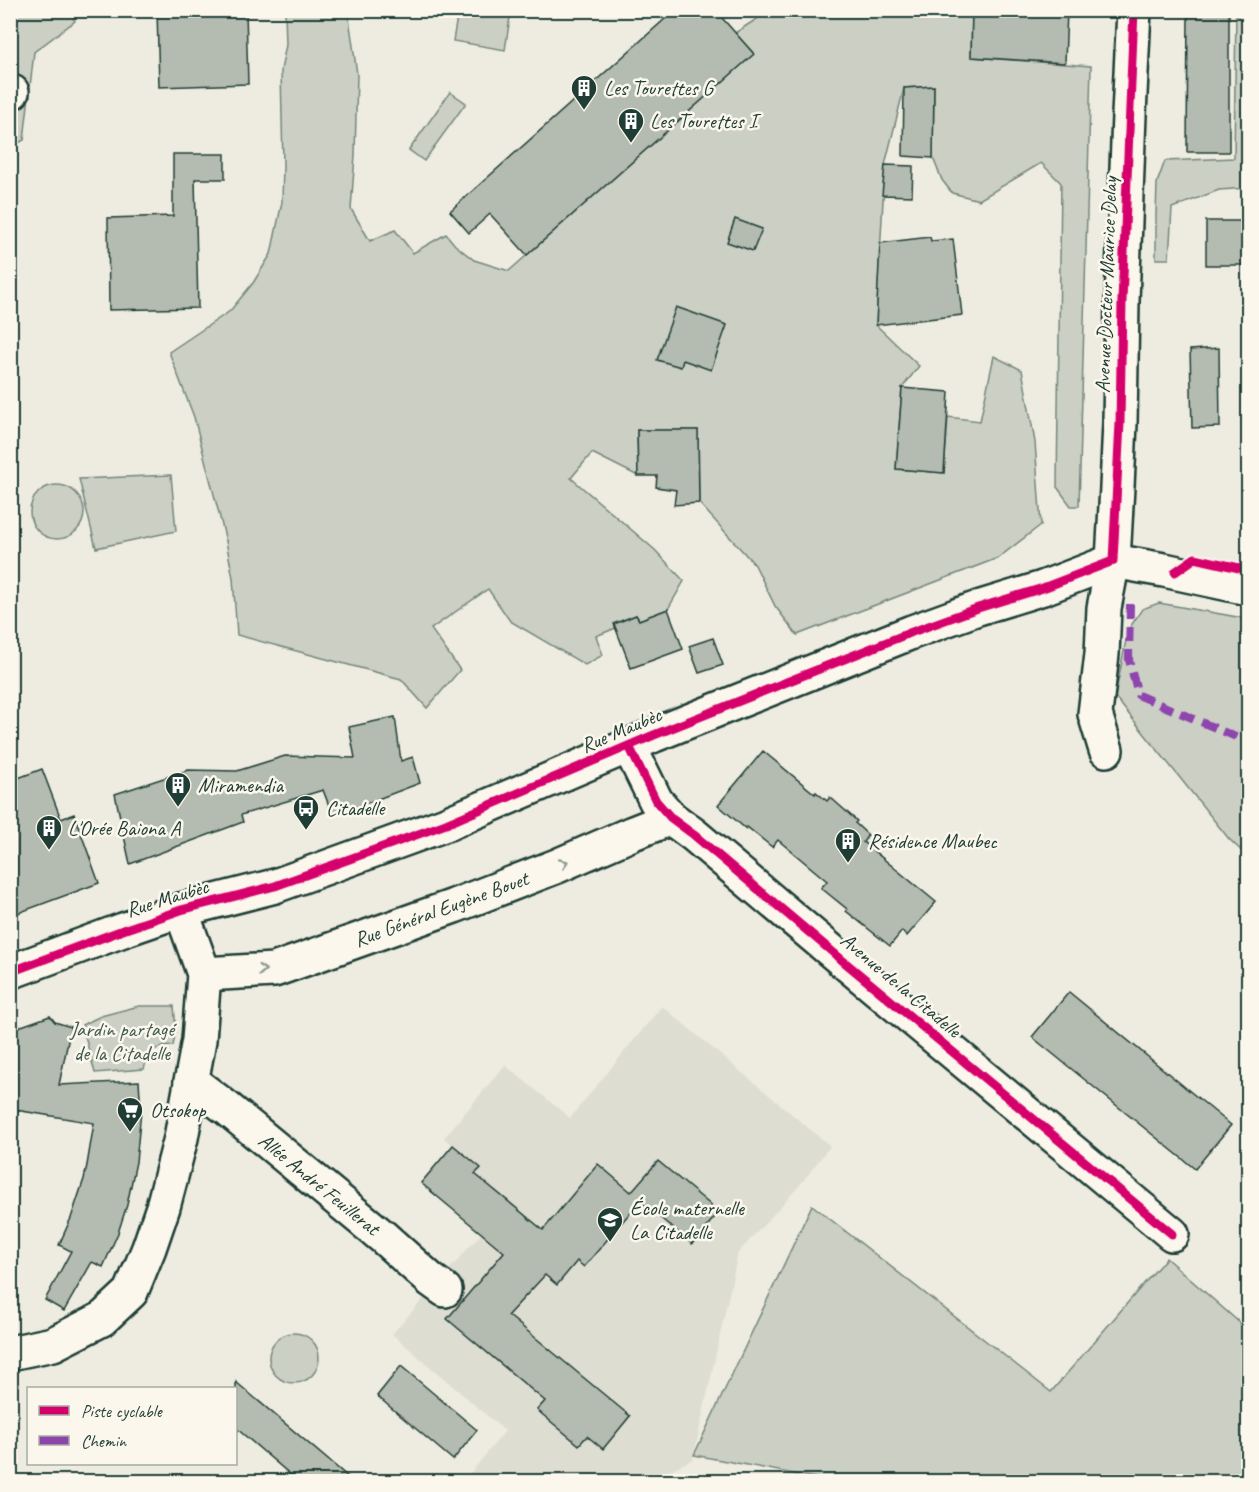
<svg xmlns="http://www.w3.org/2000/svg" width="1259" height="1492" font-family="Caveat,sans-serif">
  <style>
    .built { fill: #ddddd2 }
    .green { fill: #cbcfc4; stroke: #75867c; stroke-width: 1.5 }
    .building { fill: #b4bbb0; stroke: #1f3d34; stroke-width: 1.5 }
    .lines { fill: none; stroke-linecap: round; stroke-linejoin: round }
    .minor-casing { stroke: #1f3d34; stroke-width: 38 }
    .major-casing { stroke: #1f3d34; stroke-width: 38 }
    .minor { stroke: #fbf7ec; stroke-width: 33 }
    .major { stroke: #fbf7ec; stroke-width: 33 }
    .quiet { stroke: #8e44ad; stroke-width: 8; stroke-dasharray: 15 8; stroke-linecap: butt }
    .cycleway-casing { stroke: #fbf7ec; stroke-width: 13 }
    .cycleway { stroke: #d6006c; stroke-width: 9 }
    .oneway { stroke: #8d9a90 }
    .labels { text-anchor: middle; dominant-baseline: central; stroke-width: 5; stroke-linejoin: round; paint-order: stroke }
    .poi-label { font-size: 21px; fill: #1f3d34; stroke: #fbf7ec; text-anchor: start }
    .street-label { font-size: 21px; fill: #1f3d34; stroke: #fbf7ec }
    .park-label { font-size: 21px; fill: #415a51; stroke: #fbf7ec }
  </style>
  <rect width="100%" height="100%" fill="#eeece1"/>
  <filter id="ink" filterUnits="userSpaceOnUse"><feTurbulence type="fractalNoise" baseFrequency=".0167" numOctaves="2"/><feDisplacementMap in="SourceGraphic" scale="12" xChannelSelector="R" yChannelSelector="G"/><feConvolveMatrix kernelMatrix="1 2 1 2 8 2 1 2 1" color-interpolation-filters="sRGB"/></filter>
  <g filter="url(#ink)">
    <path class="built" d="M662,1006l168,140 -30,39 -62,68 -45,206 -45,22h-184l41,-50 -113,-97 89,-100 -60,-51 32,-38 -9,-7 61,-73 65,53z"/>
    <g class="green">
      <path d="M11,11h58l6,10 -41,31 -10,88 -13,7z"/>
      <path d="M285,11h63l9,63 -2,81 -4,54 19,32 25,-11 18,23 33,-19 9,11 19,15 35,11 245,-217 -19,-21 34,-22h203l-1,46 120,9 -12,440h-8l-14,-19 4,-304 -20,-20 -62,37 -27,-7 -10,-13 -9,-22 1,-72 -30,2 -19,77 -9,160 43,41 -17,22 -6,81 48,4 4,-56 32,4 14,-65 28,14 13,72 6,83 -43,33 -201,77 -22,-29 -20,-41 -56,-62 -1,-73h-61l1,46 -46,-23 -21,25 84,72 29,31 -16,28 -29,11 -3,-5 -21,8 1,5 -20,8 7,19 -18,10 -75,-44 -22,-32 -57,40 29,41 -33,38 -26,-29 -164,-44 -4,-57 -7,-37 -32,-124 -25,-65 61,-41 23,-28 18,-29 11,-52 1,-36 -2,-96 5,-25z"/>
      <path d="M458,11h53l-6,39 -52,-9z"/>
      <path d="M1236,11h12v177l-29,2 -47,18 -3,51h-13v-44l1,-32 8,-22 69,-3z"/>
      <path d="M450,92l16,11 -42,58 -15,-11z"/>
      <path d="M171,475l5,56 -80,17 -17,-69z"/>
      <circle cx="57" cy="512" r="27"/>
      <path d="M1159,603l89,16v238l-19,-18 -114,-142 13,-67 14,-21z"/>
      <path d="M139,1006h35l2,24 -3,16c-20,1 -24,4 -29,23l-49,4 -13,-48 19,-9z"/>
      <path d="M812,1205l239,187 115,-134 82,72v151l-427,1v-3l-127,-24z"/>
      <circle cx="294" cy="1358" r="25"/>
    </g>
    <g class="building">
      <path d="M157,10h89l2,74 -89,3z"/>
      <path d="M675,10h40l39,44 -227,201 -37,-41 -21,19 -19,-22z"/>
      <path d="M972,10h95l-2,53 -94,-6z"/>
      <path d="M1188,10h41v142h-42z"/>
      <path d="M934,86l-1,72 -30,-2 1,-68z"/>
      <path d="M173,154h52v25h-30l3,129 -89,2 -1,-92 65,-2z"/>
      <path d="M885,165l28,1 -1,30 -30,-1z"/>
      <path d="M735,219l27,10 -9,22 -26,-9z"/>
      <rect x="1206" y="221" width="42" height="44"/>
      <path d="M930,237l1,4 22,-2 9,76 -86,10 4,-82z"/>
      <path d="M676,307l51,18 -16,45 -28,-10 -2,7 -24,-7z"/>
      <path d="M1219,348l1,79 -28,1 -2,-78z"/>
      <path d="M902,388l47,4 -5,81 -48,-4z"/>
      <path d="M637,430h61l1,73 -25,2 2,-15 -20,-3 1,-11h-19z"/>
      <path d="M668,609l15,40 -52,19 -17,-44 22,-9 3,5z"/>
      <path d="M713,638l10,27 -24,8 -10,-27z"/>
      <path d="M395,717l6,44 12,-4 7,26 -87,33 -10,-26 -82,25 2,7 -113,42 -15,-70 73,-24 49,1 48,-15 70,2 -6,-31z"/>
      <path d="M763,751l52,43 1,-2 11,9 3,-4 27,24 -2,2 13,12 -5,7 73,60 -29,34 -5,-5 -12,15 -44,-35 1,-2 -26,-21 6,-7 -49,-41 -6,7 -25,-20 -1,2 -28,-24z"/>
      <path d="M42,769l19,50 13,-5 25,69 -89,33v-135z"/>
      <path d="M1069,992l162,133 -36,44 -163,-132z"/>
      <path d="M50,1016l5,6 16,5 -12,58 80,-4 2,30 -5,51 -9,43 -9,28 -15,34 -11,-5 -28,49 -19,-11 26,-49 -12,-6 12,-27 13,-39 3,-14 7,-42 -84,-14v-79z"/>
      <path d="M453,1145l28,23 -6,6 68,56 55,-66 33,28 27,-31 61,51 -27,32 -52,-43 -56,66 -7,-6 -20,24 -12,-10 -37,40 122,101 -27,33 -16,-13 -8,9 -42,-35 8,-9 -98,-82 57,-67 -83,-69z"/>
      <path d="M401,1366l76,64 -24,30 -76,-64z"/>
      <path d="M236,1382l118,100h-55l-63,-54z"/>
    </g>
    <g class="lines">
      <g class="minor-casing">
        <g id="minor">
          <path d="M10,92h2"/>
          <path d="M629,746l27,55 15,17 23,17 148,125 330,274"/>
          <path d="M1106,750l-11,-36 7,-60 2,-46 9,-47 4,-74 3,-64 2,-122 7,-186 5,-105"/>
          <path d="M204,974l70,-4 180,-64 103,-40 76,-33 38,-15"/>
          <path d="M191,1081l37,28 155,128 48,43 14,10"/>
          <path d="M10,1353l43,-9 49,-25 29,-27 18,-44 14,-41 18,-69 18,-98 5,-66 -23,-64"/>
        </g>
      </g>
      <g class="major-casing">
        <path id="major" d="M10,972l113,-42 58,-20 94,-24 171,-62 208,-89 258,-103 66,-24 65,-20 70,-27 51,9 84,18"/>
      </g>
      <use href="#minor" class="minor"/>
      <use href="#major" class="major"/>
      <path class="quiet" d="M1130,604l-1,56 9,35 110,47"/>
      <g class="cycleway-casing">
        <g id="cycleway">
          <path d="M1175,572l20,-14 53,12"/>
          <path d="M629,746l27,55 15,17 23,17 148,125 330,274"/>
          <path d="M10,972l113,-42 58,-20 94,-24 171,-62 208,-89 258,-103 66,-24 65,-20 70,-27 7,-138 2,-122 12,-291"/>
        </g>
      </g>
      <use href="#cycleway" class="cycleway"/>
    </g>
    <defs><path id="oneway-chevron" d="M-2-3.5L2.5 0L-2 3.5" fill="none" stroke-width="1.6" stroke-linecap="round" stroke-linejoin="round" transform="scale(1.5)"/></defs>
    <g class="oneway">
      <use href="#oneway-chevron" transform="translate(564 863) rotate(-24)"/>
      <use href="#oneway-chevron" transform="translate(262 970) rotate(-3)"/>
    </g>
  </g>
  <defs>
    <g id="building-pin" transform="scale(1.35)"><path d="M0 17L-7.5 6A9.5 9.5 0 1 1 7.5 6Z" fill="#1f3d34" stroke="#fbf7ec"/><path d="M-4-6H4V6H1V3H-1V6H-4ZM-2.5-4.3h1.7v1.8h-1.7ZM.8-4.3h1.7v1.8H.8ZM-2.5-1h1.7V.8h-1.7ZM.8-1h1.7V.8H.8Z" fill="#fff"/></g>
    <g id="bus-pin" transform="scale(1.35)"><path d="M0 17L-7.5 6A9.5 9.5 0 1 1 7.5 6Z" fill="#1f3d34" stroke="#fbf7ec"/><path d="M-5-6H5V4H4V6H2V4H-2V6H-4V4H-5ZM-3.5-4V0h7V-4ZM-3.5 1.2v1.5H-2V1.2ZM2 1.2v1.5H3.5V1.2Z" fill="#fff"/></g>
    <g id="supermarket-pin" transform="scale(1.35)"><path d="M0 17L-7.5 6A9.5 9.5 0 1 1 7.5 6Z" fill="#1f3d34" stroke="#fbf7ec"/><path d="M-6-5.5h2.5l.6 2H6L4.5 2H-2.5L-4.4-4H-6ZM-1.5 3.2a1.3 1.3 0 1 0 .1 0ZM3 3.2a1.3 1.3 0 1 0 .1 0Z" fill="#fff"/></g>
    <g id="school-pin" transform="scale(1.35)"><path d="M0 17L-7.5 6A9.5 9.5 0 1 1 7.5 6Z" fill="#1f3d34" stroke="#fbf7ec"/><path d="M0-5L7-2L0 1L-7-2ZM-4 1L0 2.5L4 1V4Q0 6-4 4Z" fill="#fff"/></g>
  </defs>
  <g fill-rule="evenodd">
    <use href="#building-pin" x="584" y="88"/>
    <use href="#building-pin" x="631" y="121"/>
    <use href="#building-pin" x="178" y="785"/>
    <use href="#bus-pin" x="306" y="808"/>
    <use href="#building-pin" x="49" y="828"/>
    <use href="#building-pin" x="848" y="841"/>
    <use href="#supermarket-pin" x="130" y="1110"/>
    <use href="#school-pin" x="610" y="1220"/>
  </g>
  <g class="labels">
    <g class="poi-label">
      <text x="604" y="88">Les Tourettes G</text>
      <text x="650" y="121">Les Tourettes I</text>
      <text x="198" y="785">Miramendia</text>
      <text x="326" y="808">Citadelle</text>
      <text x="68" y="828">L'Orée Baiona A</text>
      <text x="868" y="841">Résidence Maubec</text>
      <text x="150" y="1110">Otsokop</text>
      <text x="630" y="1208">École maternelle<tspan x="630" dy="24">La Citadelle</tspan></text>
    </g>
    <g class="street-label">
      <text transform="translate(1106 285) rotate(-88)">Avenue Docteur Maurice Delay</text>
      <text transform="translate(621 730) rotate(-23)">Rue Maubèc</text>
      <text transform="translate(167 898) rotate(-17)">Rue Maubèc</text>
      <text transform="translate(441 909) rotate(-20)">Rue Général Eugène Bouet</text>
      <text transform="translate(901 985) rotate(40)">Avenue de la Citadelle</text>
      <text transform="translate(319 1184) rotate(39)">Allée André Feuillerat</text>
    </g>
    <g class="park-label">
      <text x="122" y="1029">Jardin partagé<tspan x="122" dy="24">de la Citadelle</tspan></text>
    </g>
  </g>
  <rect width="1259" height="1492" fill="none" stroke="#fbf7ec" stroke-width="36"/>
  <rect x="18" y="18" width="1223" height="1456" fill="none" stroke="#1f3d34" stroke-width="2" filter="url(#ink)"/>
  <rect x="27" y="1387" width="210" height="78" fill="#fbf7ec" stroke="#a3ada2" stroke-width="1.5"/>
  <rect x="39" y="1406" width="30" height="9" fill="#d6006c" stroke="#a3ada2" stroke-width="1.5"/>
  <text x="81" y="1417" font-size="18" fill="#1f3d34">Piste cyclable</text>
  <rect x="39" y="1436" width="30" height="9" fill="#8e44ad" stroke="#a3ada2" stroke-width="1.5"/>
  <text x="81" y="1447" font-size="18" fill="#1f3d34">Chemin</text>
</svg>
